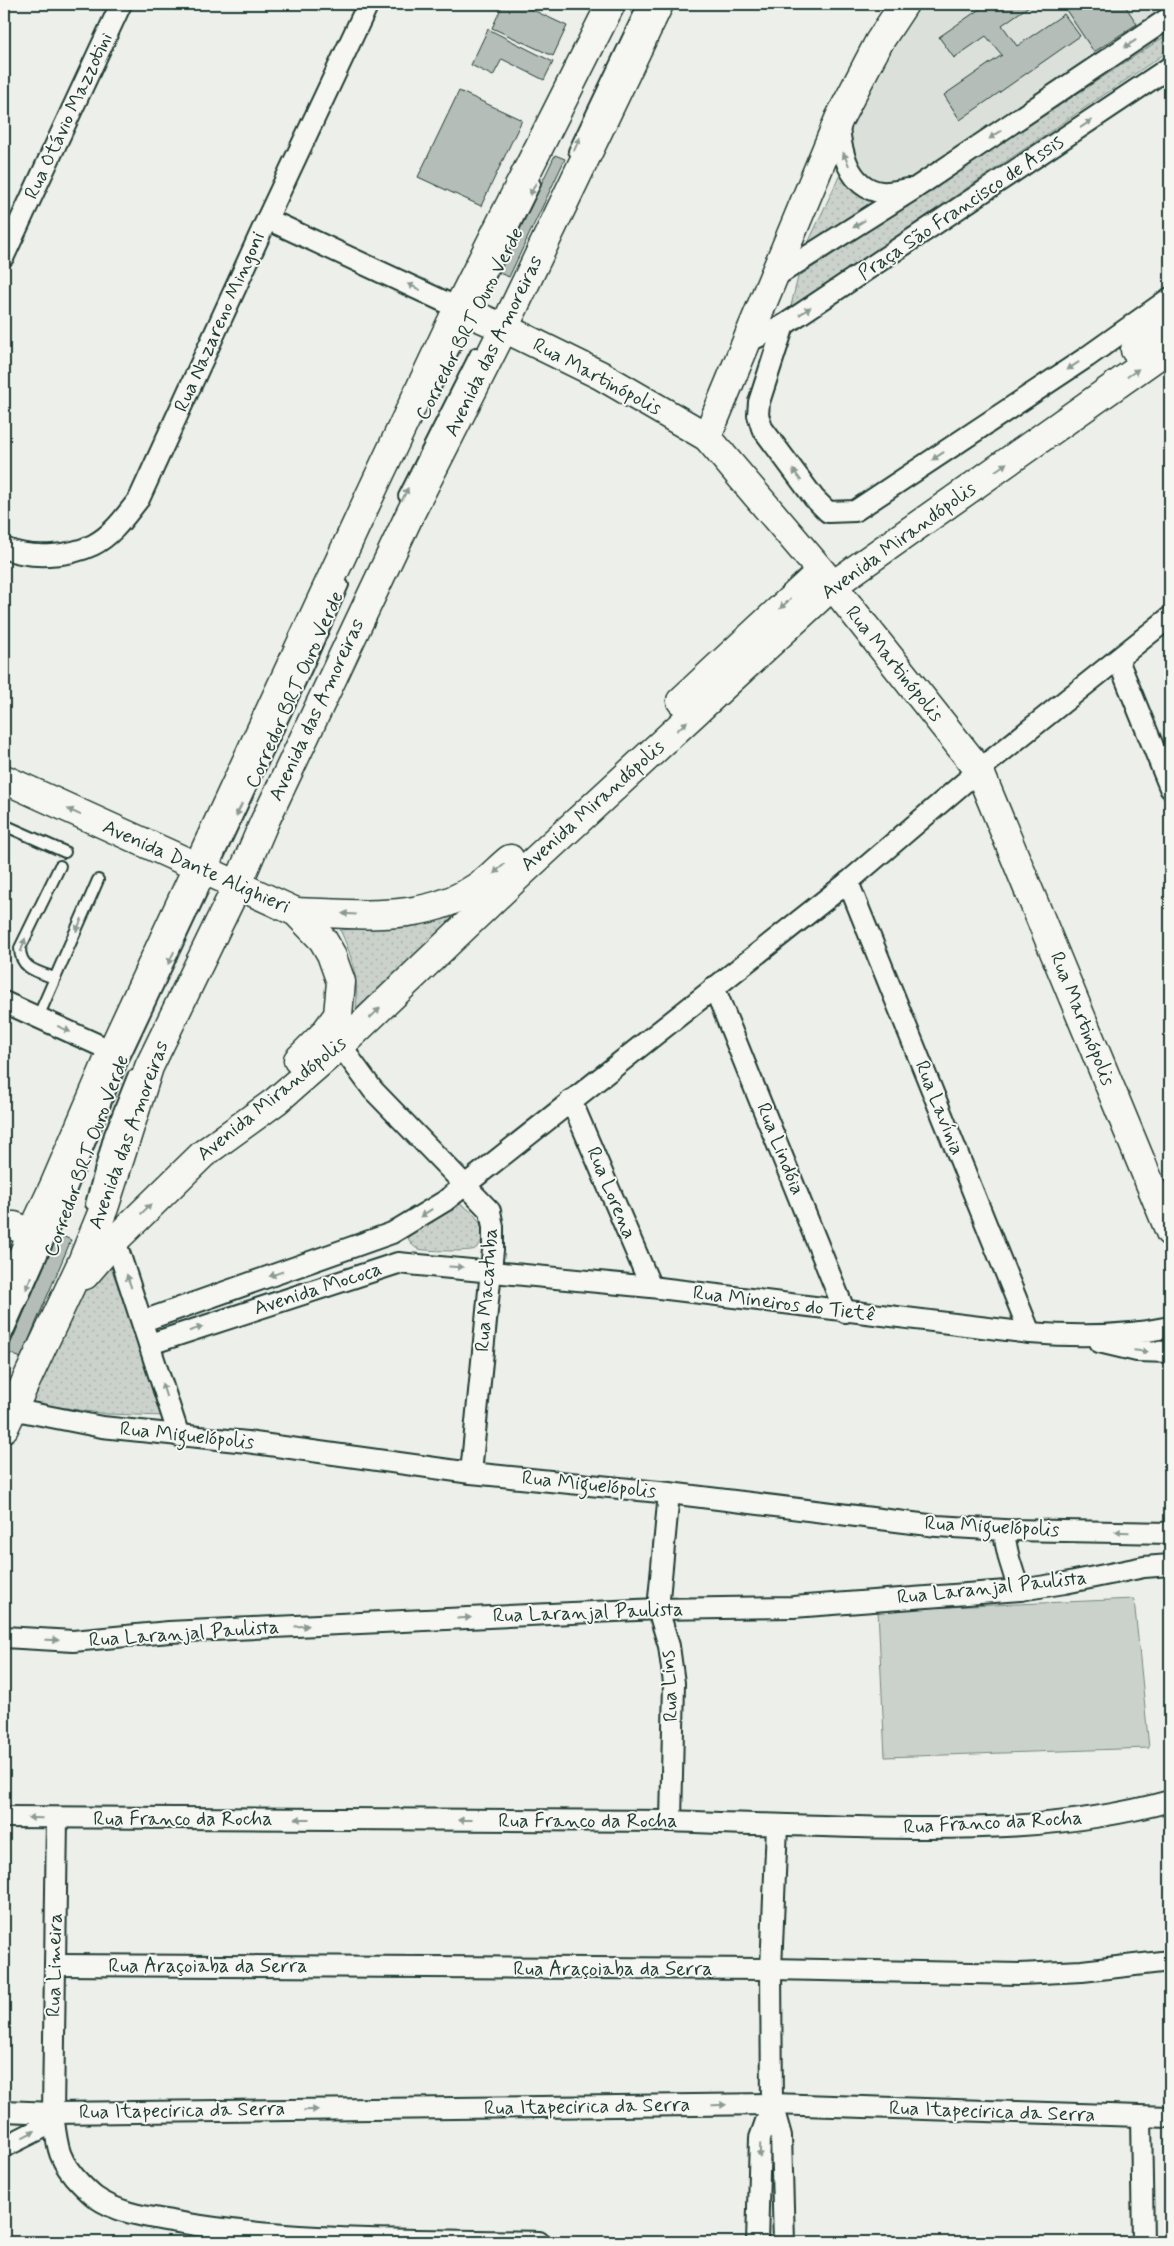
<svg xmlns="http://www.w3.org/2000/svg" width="1174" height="2246" font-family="Mynerve,sans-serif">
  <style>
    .built { fill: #dce0db }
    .grass { fill: #cbd2cc; stroke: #758880 }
    .park { fill: url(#park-dots); stroke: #758880 }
    .building { fill: #b4bdb8; stroke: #1f3d34 }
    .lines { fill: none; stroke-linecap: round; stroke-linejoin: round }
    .lane-casing { stroke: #1f3d34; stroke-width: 14 }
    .street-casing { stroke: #1f3d34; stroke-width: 24 }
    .secondary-casing { stroke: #1f3d34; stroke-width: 31 }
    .primary-casing { stroke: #1f3d34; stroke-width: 31 }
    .lane { stroke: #f6f6f2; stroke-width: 10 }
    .street { stroke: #f6f6f2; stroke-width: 20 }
    .secondary { stroke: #f6f6f2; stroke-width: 28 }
    .primary { stroke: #f6f6f2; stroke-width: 28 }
    .oneway { fill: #8a9a93 }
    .labels { text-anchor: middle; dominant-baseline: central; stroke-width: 4; stroke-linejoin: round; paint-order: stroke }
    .street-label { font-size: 20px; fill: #1f3d34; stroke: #f6f6f2 }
  </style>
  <defs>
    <pattern id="park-dots" width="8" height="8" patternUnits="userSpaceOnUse" patternTransform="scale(1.25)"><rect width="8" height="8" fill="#cbd2cc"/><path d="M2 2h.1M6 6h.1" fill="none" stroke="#aeb5b0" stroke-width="1.8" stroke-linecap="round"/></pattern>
  </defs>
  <rect width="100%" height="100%" fill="#edefea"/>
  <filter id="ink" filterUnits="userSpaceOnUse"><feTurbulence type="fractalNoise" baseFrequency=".02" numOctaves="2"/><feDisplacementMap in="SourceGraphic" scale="10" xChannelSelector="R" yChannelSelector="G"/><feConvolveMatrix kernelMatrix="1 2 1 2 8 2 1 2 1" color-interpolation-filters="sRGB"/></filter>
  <g filter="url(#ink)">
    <path class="built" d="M921,4h249v2l-268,179 -26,-1 -22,-17 -10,-34 73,-126z"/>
    <path class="grass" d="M1134,1599l15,149 -264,9 -7,-147z"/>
    <g class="park">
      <path d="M1170,33v17l-337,229 -44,35 9,-37z"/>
      <path d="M843,168l41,31 -81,55z"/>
      <path d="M459,916l-103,93c3,-27 -4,-55 -16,-79l72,-5z"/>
      <path d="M451,1202c19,1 45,31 24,47 -4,3 -51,2 -57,0 -5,-2 -8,-7 -10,-11l3,-8z"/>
      <path d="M108,1259l57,157 -58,-2 -77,-11 24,-80z"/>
    </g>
    <g class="building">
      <path d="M503,4h17l47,22 -14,30 -61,-28z"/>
      <path d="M987,4h41l1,2 -27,19 15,21 47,-32 16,22 -120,84 -16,-25 58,-40 -16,-19 -32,22 -15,-21z"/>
      <path d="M1062,4h62l13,20 -43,28z"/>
      <path d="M488,29l65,33 -9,18 -42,-21 -9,17 -22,-11z"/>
      <path d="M459,91l63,29 -41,86 -63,-29z"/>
      <path d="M555,155l10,4 -56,118 -10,-4z"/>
      <path d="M58,1234l13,6 -50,118 -14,-6z"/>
    </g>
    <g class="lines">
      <g class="lane-casing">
        <g id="lane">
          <path d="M574,151l70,-147"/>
          <path d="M428,402l107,-218"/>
          <path d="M404,496l72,-143"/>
          <path d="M4,825l61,27"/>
          <path d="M55,978c-17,-6 -35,-9 -35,-30l40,-82"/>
          <path d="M38,1017l60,-137"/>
          <path d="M91,1204l19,-70 23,-58"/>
          <path d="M4,1341l66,-149 51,-128 186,-397 36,-82"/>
        </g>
      </g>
      <g class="street-casing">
        <g id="street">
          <path d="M839,123c1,27 10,65 42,69 9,1 19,-2 28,-3"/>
          <path d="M267,219l191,89"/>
          <path d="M4,256l117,-252"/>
          <path d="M773,278l141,-89 256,-172"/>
          <path d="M784,325l-25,77 -1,13 4,13 52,70 14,14 27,-1 232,-154 83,-59"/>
          <path d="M747,342l37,-17 386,-258"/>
          <path d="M4,548c26,11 64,9 89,-3 20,-10 33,-30 46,-46l128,-280 101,-215"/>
          <path d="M1118,660l52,128"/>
          <path d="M848,882l182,451"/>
          <path d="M714,987l131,325"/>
          <path d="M4,1002l108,49"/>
          <path d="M342,1031l6,25 25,34 117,121 3,16v23l-22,223"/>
          <path d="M571,1100l80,187"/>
          <path d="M115,1240l64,196"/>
          <path d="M143,1321l249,-88 53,-32 403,-319 131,-112 191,-153"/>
          <path d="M1099,1342l38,9 33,1"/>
          <path d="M150,1344l248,-81 253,24 379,46c47,4 93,4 140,-6"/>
          <path d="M11,1409l91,18 145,15 224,31 198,20 268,33 67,4 166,3"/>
          <path d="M669,1493l-11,116 11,37 5,37 -3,138"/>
          <path d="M1004,1530c2,22 7,39 16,60"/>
          <path d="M4,1637l69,4 96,-9 489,-23 135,-2 227,-17 45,-7 79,-16 26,-2"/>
          <path d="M4,1817l667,4c62,3 124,4 186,6 105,3 212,2 313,-26"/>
          <path d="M57,1818l-4,295c4,32 4,47 28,71 4,4 9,9 14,13 24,17 54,20 82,25 119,21 241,17 362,20"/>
          <path d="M777,1826l-6,143 1,135 9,32 3,106"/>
          <path d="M55,1965l716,4 249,5 62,-3 88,-10"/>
          <path d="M4,2111l49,2 719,-9 398,13"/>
          <path d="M1141,2117l2,125"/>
          <path d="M4,2147l50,-25"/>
          <path d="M757,2242l3,-104 12,-34"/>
        </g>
      </g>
      <g class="secondary-casing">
        <g id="secondary">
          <path d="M458,308l46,20 96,47 107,62 114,134 158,199 191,462"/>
          <path d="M707,437l132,-318 40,-77 25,-38"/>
          <path d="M4,779l194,88"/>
          <path d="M4,1226h10l18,7"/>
        </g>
      </g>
      <g class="primary-casing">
        <g id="primary">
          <path d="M1135,350l35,-26"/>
          <path d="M681,701l139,-129"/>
          <path d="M198,867l98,45 27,28 8,14 10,28 -3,33 -14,19 -26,26"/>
          <path d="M296,912c65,2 133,12 188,-30 9,-7 17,-16 26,-23"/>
          <path d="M85,1275l30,-35 88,-86 73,-53 68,-59 173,-165 315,-291 338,-239"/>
          <path d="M4,1303l28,-70 22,-47 58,-135 259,-558 87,-185 153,-304"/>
          <path d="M4,1428l78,-166 22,-54 45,-141 88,-181 26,-61 148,-313 93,-184 155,-324"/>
        </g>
      </g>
      <use href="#lane" class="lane"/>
      <use href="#street" class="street"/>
      <use href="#secondary" class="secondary"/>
      <use href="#primary" class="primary"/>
    </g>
    <defs><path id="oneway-solid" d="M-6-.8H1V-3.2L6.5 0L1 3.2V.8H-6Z" transform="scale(1.25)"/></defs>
    <g class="oneway">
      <use href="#oneway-solid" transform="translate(1130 44) rotate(146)"/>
      <use href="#oneway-solid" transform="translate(1086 124) rotate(-34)"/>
      <use href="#oneway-solid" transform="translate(995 135) rotate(146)"/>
      <use href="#oneway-solid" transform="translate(577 144) rotate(-66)"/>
      <use href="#oneway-solid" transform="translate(846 159) rotate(-114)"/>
      <use href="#oneway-solid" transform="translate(533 189) rotate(116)"/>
      <use href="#oneway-solid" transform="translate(859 224) rotate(148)"/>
      <use href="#oneway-solid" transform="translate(414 287) rotate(-155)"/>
      <use href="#oneway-solid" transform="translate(805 311) rotate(-34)"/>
      <use href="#oneway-solid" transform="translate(1073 366) rotate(146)"/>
      <use href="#oneway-solid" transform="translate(1133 373) rotate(-35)"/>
      <use href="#oneway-solid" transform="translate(938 456) rotate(146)"/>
      <use href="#oneway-solid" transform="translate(1001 467) rotate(-35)"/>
      <use href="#oneway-solid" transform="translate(797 475) rotate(-126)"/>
      <use href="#oneway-solid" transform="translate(405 494) rotate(-65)"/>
      <use href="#oneway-solid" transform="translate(785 604) rotate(137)"/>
      <use href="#oneway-solid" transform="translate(682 726) rotate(-42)"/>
      <use href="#oneway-solid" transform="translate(239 810) rotate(115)"/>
      <use href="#oneway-solid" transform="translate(74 812) rotate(-155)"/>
      <use href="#oneway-solid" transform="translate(499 869) rotate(138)"/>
      <use href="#oneway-solid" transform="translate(349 914) rotate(-177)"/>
      <use href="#oneway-solid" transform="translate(79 925) rotate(114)"/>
      <use href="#oneway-solid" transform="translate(23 945) rotate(-72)"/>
      <use href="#oneway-solid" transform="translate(171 958) rotate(115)"/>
      <use href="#oneway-solid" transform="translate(375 1013) rotate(-44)"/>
      <use href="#oneway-solid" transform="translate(64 1029) rotate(25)"/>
      <use href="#oneway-solid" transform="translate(146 1209) rotate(-44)"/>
      <use href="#oneway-solid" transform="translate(426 1213) rotate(147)"/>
      <use href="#oneway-solid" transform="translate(456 1267) rotate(4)"/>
      <use href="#oneway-solid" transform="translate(276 1274) rotate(160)"/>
      <use href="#oneway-solid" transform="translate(129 1281) rotate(-109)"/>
      <use href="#oneway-solid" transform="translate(29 1283) rotate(114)"/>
      <use href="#oneway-solid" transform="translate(196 1329) rotate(-18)"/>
      <use href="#oneway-solid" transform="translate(1141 1351) rotate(6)"/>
      <use href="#oneway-solid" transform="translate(164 1390) rotate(-108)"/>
      <use href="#oneway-solid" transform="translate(1122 1532) rotate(-179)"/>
      <use href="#oneway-solid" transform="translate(464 1618) rotate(-3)"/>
      <use href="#oneway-solid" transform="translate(302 1626) rotate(-3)"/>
      <use href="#oneway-solid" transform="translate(52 1640) rotate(2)"/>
      <use href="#oneway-solid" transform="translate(35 1818) rotate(-179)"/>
      <use href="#oneway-solid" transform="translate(302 1819) rotate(-180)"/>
      <use href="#oneway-solid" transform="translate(465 1820) rotate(-180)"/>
      <use href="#oneway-solid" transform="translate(719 2105) rotate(-1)"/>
      <use href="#oneway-solid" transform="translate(311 2110) rotate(-1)"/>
      <use href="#oneway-solid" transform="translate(29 2134) rotate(-27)"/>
      <use href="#oneway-solid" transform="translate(760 2151) rotate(92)"/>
    </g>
  </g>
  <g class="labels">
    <g class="street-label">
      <text transform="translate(69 116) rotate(-65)">Rua Otávio Mazzotini</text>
      <text transform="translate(961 208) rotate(-34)">Praça São Francisco de Assis</text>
      <text transform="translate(220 322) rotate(-66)">Rua Nazareno Mingoni</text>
      <text transform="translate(470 324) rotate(-63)">Corredor BRT Ouro Verde</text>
      <text transform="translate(494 346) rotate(-64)">Avenida das Amoreiras</text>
      <text transform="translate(597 377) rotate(28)">Rua Martinópolis</text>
      <text transform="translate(899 541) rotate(-36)">Avenida Mirandópolis</text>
      <text transform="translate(894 664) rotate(51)">Rua Martinópolis</text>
      <text transform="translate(295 690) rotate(-66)">Corredor BRT Ouro Verde</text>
      <text transform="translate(317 710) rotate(-65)">Avenida das Amoreiras</text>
      <text transform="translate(593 806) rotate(-42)">Avenida Mirandópolis</text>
      <text transform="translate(196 867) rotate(24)">Avenida Dante Alighieri</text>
      <text transform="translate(1082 1019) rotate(68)">Rua Martinópolis</text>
      <text transform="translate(272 1099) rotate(-39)">Avenida Mirandópolis</text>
      <text transform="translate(939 1108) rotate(68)">Rua Lavínia</text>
      <text transform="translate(129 1135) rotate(-70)">Avenida das Amoreiras</text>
      <text transform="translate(780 1149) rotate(68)">Rua Lindóia</text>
      <text transform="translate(87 1156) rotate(-70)">Corredor BRT Ouro Verde</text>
      <text transform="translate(611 1193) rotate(67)">Rua Lorena</text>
      <text transform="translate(318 1289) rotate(-18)">Avenida Mococa</text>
      <text transform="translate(487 1290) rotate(-86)">Rua Macatuba</text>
      <text transform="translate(784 1304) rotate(7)">Rua Mineiros do Tietê</text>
      <text transform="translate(187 1436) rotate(6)">Rua Miguelópolis</text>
      <text transform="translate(589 1485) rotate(6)">Rua Miguelópolis</text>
      <text transform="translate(992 1527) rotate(3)">Rua Miguelópolis</text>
      <text transform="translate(992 1588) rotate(-6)">Rua Laranjal Paulista</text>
      <text transform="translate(588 1613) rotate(-2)">Rua Laranjal Paulista</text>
      <text transform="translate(184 1634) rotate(-4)">Rua Laranjal Paulista</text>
      <text transform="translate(670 1686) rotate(-93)">Rua Lins</text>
      <text x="183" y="1819">Rua Franco da Rocha</text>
      <text x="588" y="1821">Rua Franco da Rocha</text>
      <text transform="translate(993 1823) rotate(-3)">Rua Franco da Rocha</text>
      <text transform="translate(55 1965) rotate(-89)">Rua Limeira</text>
      <text x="208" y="1966">Rua Araçoiaba da Serra</text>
      <text x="613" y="1969">Rua Araçoiaba da Serra</text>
      <text transform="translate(587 2107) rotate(-1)">Rua Itapecirica da Serra</text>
      <text transform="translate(182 2111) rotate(-1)">Rua Itapecirica da Serra</text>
      <text transform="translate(992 2112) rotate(2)">Rua Itapecirica da Serra</text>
    </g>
  </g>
  <rect width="1174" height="2246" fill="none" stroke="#f6f6f2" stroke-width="20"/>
  <rect x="10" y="10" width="1154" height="2226" fill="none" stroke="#1f3d34" stroke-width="2" filter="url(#ink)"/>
</svg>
